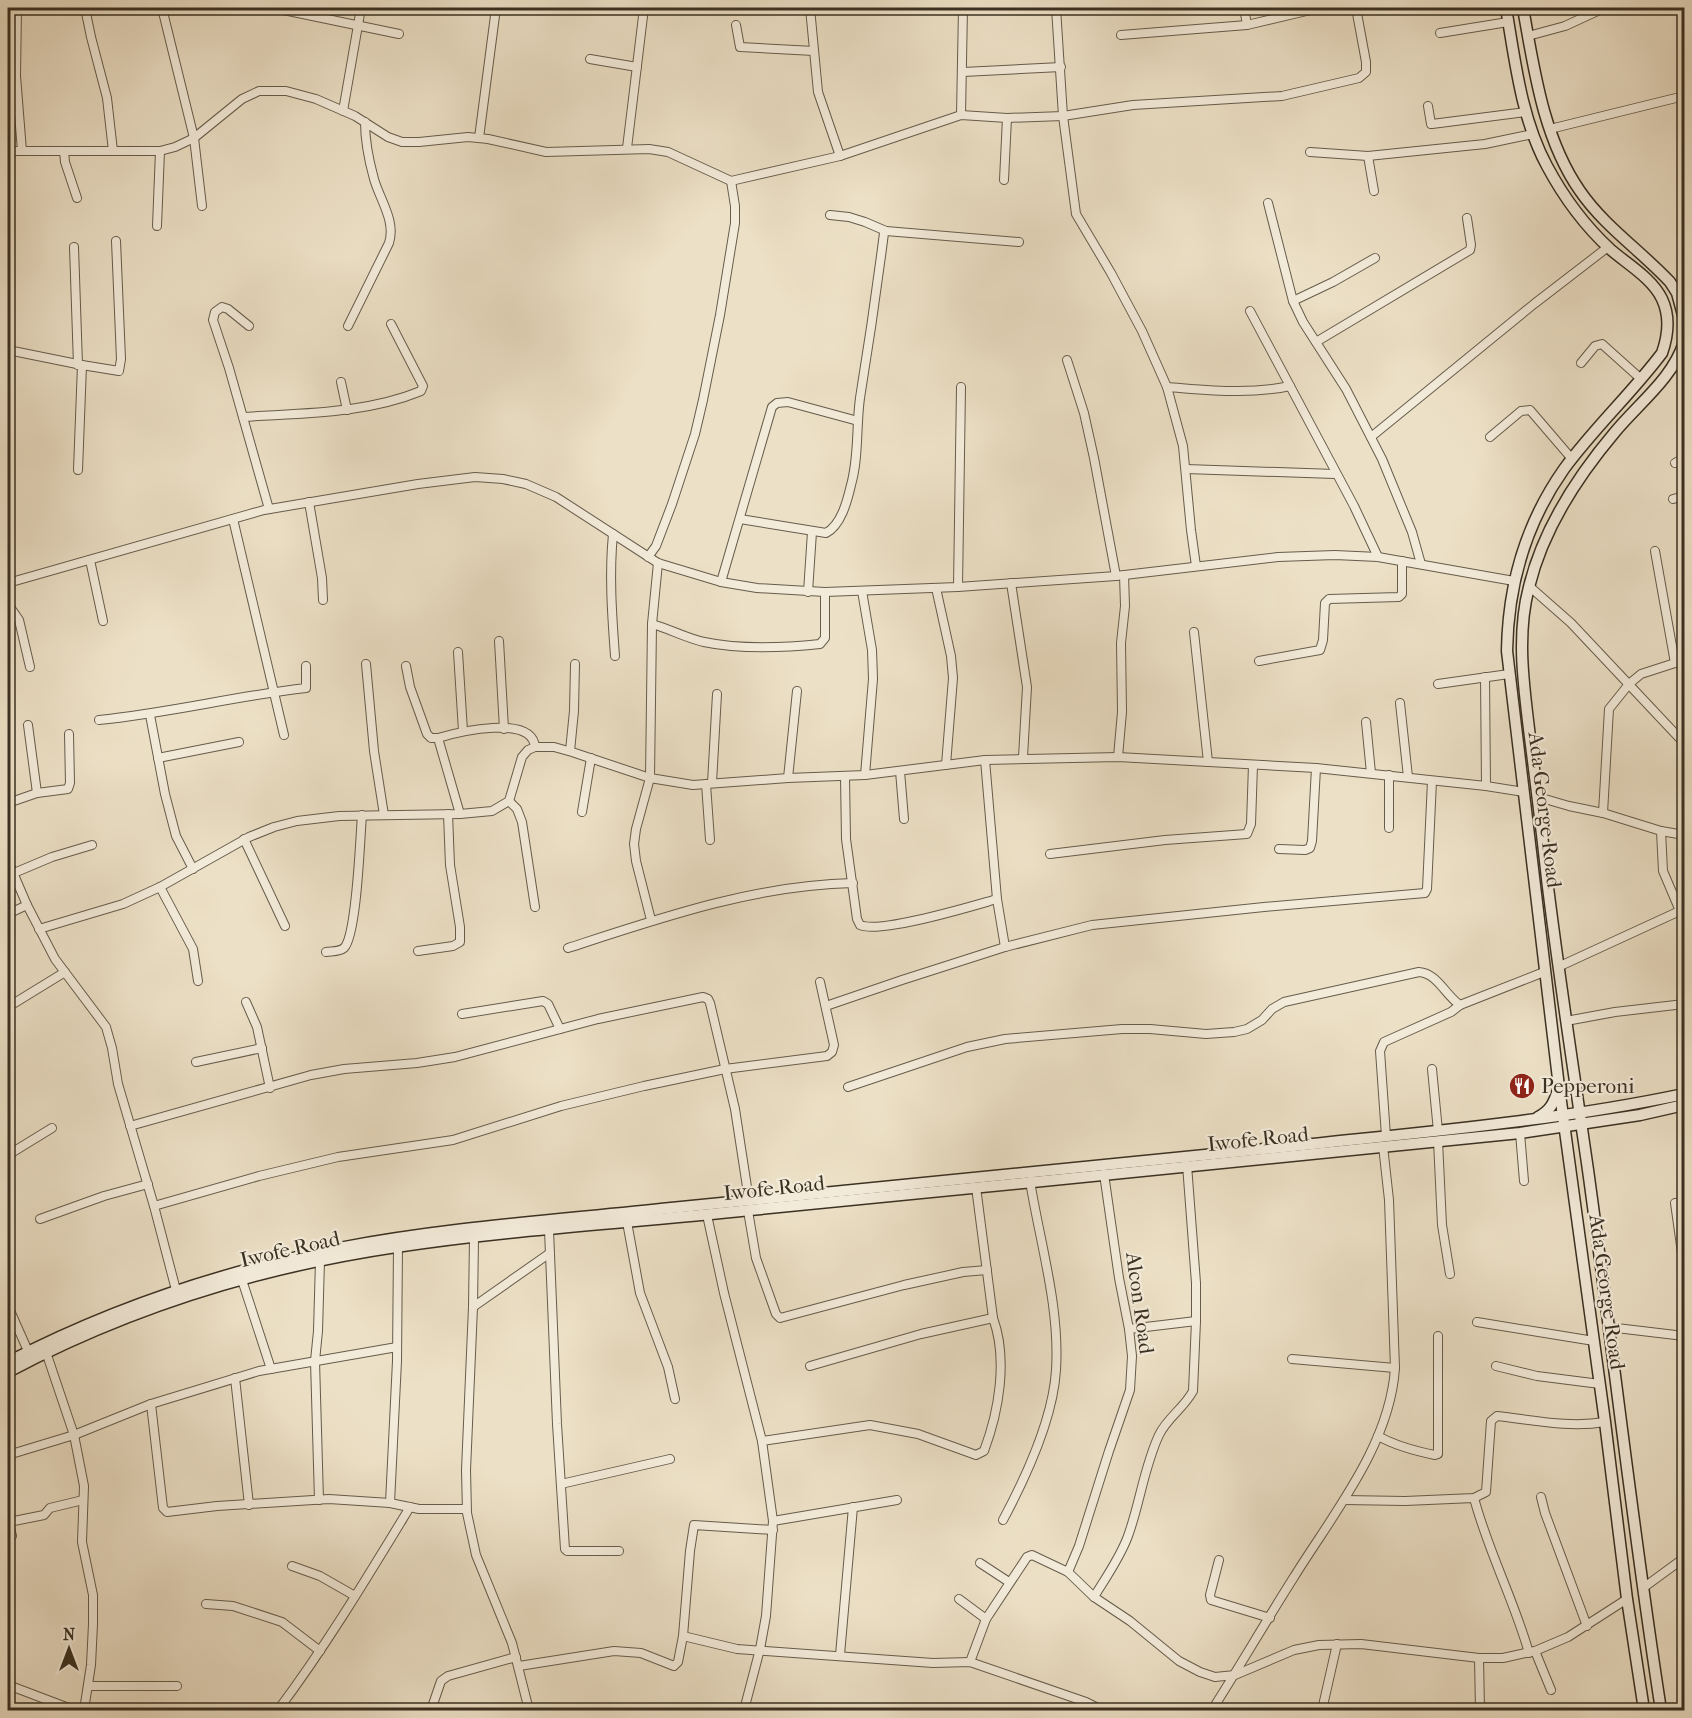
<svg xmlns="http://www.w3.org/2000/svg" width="1692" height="1718" font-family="'IM FELL French Canon',serif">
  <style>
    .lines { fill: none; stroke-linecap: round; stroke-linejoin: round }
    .street-casing { stroke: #665c4b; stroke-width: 10 }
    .secondary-casing { stroke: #3a3022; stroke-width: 13 }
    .street { stroke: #f3ebda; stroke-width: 8 }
    .secondary { stroke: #f3ebda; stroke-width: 10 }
    .labels { text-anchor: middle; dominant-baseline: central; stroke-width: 4.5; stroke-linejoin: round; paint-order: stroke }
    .street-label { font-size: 21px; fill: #3a3022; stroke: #f3ebda }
    .poi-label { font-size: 21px; fill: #3a3022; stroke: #f3ebda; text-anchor: start }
  </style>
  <rect width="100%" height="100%" fill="#ece0c6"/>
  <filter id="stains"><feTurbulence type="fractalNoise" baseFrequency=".00333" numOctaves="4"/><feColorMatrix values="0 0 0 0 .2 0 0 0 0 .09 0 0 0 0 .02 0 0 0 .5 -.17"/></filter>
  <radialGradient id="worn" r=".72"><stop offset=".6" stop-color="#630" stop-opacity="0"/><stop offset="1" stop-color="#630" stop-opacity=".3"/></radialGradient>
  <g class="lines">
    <g class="street-casing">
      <g id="street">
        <path d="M17,8l-1,68 6,75"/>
        <path d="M85,8l6,29 16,61 6,53"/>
        <path d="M162,8l32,130 8,68"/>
        <path d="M274,8l125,26"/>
        <path d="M810,8l8,84 22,64"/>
        <path d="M1056,8l7,108 13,98 35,59 31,58 25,56 16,59 8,84 5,36"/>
        <path d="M1244,8l3,17"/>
        <path d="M736,25l4,22 74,4"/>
        <path d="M1440,33l68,-11"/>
        <path d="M1121,35l126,-10 72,-17"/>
        <path d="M1528,36l37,-10 39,-18"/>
        <path d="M590,59l47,8"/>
        <path d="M963,72l98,-5"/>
        <path d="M1428,106l3,18h1l94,-12"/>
        <path d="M343,111l18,-103"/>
        <path d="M961,115l2,-107"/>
        <path d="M1550,129l134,-33"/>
        <path d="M479,138l17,-130"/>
        <path d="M627,148l17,-140"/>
        <path d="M8,151h152l15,-4 19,-9 48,-39 17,-8h27l30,8 39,17 33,21 14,5h17l49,-5 20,2 58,13 103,-3 19,3 63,29 109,-25 121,-41 46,3 56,-2 70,-11 149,-9 77,-18 7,-6v-10l-10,-54"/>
        <path d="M64,151l1,11 12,36"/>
        <path d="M1310,152l58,4 117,-12 48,-10"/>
        <path d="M1368,156l6,35"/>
        <path d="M1004,180l3,-62"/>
        <path d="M1268,203l25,98 10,21 43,67 36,70 30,73 9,32"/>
        <path d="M830,215l19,2 16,5 21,9 133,11"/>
        <path d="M157,226l3,-75"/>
        <path d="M74,247l4,118"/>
        <path d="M1293,301l40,-19 42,-24"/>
        <path d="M1250,311l104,195 24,51"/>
        <path d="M249,326l-21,-17 -6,-2 -7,5 -2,8 16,48 40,141"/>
        <path d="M348,326l41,-83c7,-22 -9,-43 -15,-64 -5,-18 -9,-38 -9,-57"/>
        <path d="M1316,342l154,-92 1,-5 -4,-27"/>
        <path d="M8,350l74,15 37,6 2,-12 -5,-118"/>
        <path d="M1067,360l17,53 10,45 22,118"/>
        <path d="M1581,363l14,-17 7,-2 39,35"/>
        <path d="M341,382l6,28"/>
        <path d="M1167,387c41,3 82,8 123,-1"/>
        <path d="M243,417c59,-4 122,-3 178,-26l2,-5 -32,-62"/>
        <path d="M1371,437l163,-133 74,-57"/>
        <path d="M1490,437l31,-26 9,-1 42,49"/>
        <path d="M1675,463l9,-5"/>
        <path d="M1186,469l149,5"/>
        <path d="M78,470l4,-105"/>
        <path d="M1673,499l11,-3"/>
        <path d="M309,502l13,76 1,22"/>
        <path d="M233,519l51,216"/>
        <path d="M740,519l86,14c15,-8 21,-31 25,-48 8,-28 5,-58 9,-87 9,-55 17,-110 24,-165l2,-2"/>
        <path d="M613,534c-4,41 -1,81 2,122"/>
        <path d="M1655,551l20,112"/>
        <path d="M648,557l8,-11 16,-42 23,-70 8,-34 17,-85 15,-92v-17l-4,-25"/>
        <path d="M90,560l13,61"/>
        <path d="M721,582l51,-175 5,-4 11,-1 70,19"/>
        <path d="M8,583l256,-73 154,-26 57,-7 28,2 23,5 30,13 102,66 63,19 36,6 68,4 133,-5 158,-11 162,-19 57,-2 43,2 136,24"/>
        <path d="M1011,583l16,104 -4,70"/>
        <path d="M1529,586l42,37 113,120"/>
        <path d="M958,587l3,-200"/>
        <path d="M936,588l15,68 2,22 -7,87"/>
        <path d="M862,591l10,59 1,29 -8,96"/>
        <path d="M808,592l4,-60"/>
        <path d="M8,604l11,16 11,47"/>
        <path d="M652,624c18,5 34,14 52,18 38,8 78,6 116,2l5,-6v-46"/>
        <path d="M1194,632l14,130"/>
        <path d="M499,641l5,88"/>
        <path d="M458,652l5,79"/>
        <path d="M1259,661l61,-11 3,-10 2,-37 4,-4 70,-2 3,-3v-33"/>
        <path d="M366,664l8,87 10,64"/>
        <path d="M406,666l4,21 17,47 4,4h7c20,-6 94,-24 97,9"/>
        <path d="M1485,677l1,109"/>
        <path d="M1438,684l71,-10"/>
        <path d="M1400,703l8,74"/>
        <path d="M150,715l15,79 11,42 17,33"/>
        <path d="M99,720c70,-7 137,-24 207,-32v-22"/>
        <path d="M1366,722l5,51"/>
        <path d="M28,725l9,68"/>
        <path d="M438,738l22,76"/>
        <path d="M570,751l4,-40 1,-47"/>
        <path d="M1118,757l4,-45 -1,-69 4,-37 -1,-31"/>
        <path d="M158,758l81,-16"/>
        <path d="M985,760l12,139 8,48"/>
        <path d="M900,771l4,48"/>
        <path d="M845,777l1,62 11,80 3,6c21,9 112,-19 137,-26"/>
        <path d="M788,778l9,-87"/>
        <path d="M712,783l5,-89"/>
        <path d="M706,784l4,56"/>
        <path d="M1538,797l31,9 34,7 58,18 23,4"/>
        <path d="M509,801l8,8 5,13 13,85"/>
        <path d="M8,803l29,-10 31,-4 2,-6 -1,-49"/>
        <path d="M582,812l9,-54"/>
        <path d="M1603,813l6,-104 20,-25 12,-10 34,-11 9,-1"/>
        <path d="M1389,828v-53"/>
        <path d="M1661,831l2,40 17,40"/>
        <path d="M244,839l41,87"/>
        <path d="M1279,849l26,1 5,-2 2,-7 4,-73"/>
        <path d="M1050,854l115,-14 82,-6 4,-10 2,-59"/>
        <path d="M8,861l19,44 28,54 51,68 6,21 6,36 36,122 22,84"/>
        <path d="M14,873l38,-16 40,-12"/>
        <path d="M160,887l33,62 5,32"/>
        <path d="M8,914l19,-9"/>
        <path d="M651,920l-15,-59 -2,-17 2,-15 14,-51 2,-154 6,-61"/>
        <path d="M39,929l84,-25 37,-17 89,-50 25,-10 23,-6 42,-5 121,-2 32,-3 17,-10 13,-44 6,-7 7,-3h19l18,5 78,26 43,7 95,-7 77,-3 120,-15 133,-3 198,11 170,18 38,6"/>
        <path d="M568,948c92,-30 187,-63 285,-65"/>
        <path d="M418,951l35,-5 7,-4v-15l-10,-62 -2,-51"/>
        <path d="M326,952c6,-1 13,0 18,-4 13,-13 16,-110 18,-133"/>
        <path d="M1558,967l126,-58"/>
        <path d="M246,1002l11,25 13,61"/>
        <path d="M826,1006l76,-26 103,-33 87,-22 172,-18 161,-14 2,-4 5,-108"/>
        <path d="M8,1007l57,-35"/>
        <path d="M462,1014l81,-13 5,3 12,25"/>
        <path d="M1566,1021l49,-9 69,-8"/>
        <path d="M196,1062l66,-14"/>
        <path d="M1432,1069l6,62"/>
        <path d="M848,1087l119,-40 38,-8 117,-10h28l56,5 28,-2 13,-3 15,-9 10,-11 12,-7 135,-30c18,1 27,24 41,33"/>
        <path d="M130,1126l181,-51 33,-6 73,-6 38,-6 143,-38 105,-22 5,2 2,4 25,106 14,91"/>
        <path d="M1520,1133l4,48"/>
        <path d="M1386,1136l-6,-85 4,-9 67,-30 9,-7 84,-33"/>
        <path d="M1438,1141l4,84 8,49"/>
        <path d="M8,1155l44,-27"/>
        <path d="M1675,1203l8,57 1,65"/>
        <path d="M154,1206l105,-30 79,-19 115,-17 108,-34 83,-20 81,-17 102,-13 5,-4 2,-7 -14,-63"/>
        <path d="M748,1211l8,47 20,56 4,4 124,-33 59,-13 24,-2"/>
        <path d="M707,1215l17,78 38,148 11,80 -7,95 -6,33 -16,61"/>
        <path d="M40,1219l64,-23 44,-12"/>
        <path d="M627,1222l13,71 28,74 7,32"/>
        <path d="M549,1230l8,194 8,125 2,2h52"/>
        <path d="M474,1238l-1,69 -7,163 1,43 9,42 36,88 17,67"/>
        <path d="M242,1280l29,89"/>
        <path d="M8,1306l20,45"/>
        <path d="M473,1307l77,-54"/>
        <path d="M1477,1322l117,19"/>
        <path d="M1608,1327l76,9"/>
        <path d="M1129,1329l67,-8"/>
        <path d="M46,1352l28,83 10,51 -2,56 11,53v29l-2,41 -7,45"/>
        <path d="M1292,1359l103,9"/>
        <path d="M810,1366l111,-32 72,-16"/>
        <path d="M1496,1366l41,10 63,8"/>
        <path d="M235,1378l14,127"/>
        <path d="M151,1404l12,104 4,4 50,-6 112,-7 61,4 29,6h47"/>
        <path d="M1378,1436c18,10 37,15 57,19l3,-1v-118"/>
        <path d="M762,1441l108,-16 48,9 58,21 8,-4c15,-40 24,-92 9,-133l-17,-131"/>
        <path d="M8,1455l66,-20 77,-31 108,-33 138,-24"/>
        <path d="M561,1484l109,-25"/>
        <path d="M1541,1497l4,16 42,113"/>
        <path d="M1474,1498c14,53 40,102 55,155"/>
        <path d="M319,1500l-4,-139 3,-30 2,-70"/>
        <path d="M1344,1500l61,1 69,-3 12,-6 5,-71 6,-5c37,4 71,12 108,6"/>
        <path d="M390,1503l7,-142 1,-115"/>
        <path d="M8,1520l4,16"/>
        <path d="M1003,1520c23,-43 50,-100 53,-150 4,-63 -16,-127 -26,-189"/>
        <path d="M773,1521l124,-21"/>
        <path d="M9,1522l35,-7 6,-7 33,-8"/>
        <path d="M1219,1560l-9,35 1,5 59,18"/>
        <path d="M980,1563l29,19"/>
        <path d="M292,1566l28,10 35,20"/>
        <path d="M1068,1572l11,-26 30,-95 21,-61 2,-34 -3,-27 -10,-51 -15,-104"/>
        <path d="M1643,1588l41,-30"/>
        <path d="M1094,1597c12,-20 26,-39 34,-61 12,-33 16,-69 31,-101 8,-17 25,-27 34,-44l3,-70v-38l-9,-118"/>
        <path d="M959,1599l27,20"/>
        <path d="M206,1604l27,2 49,16 38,29"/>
        <path d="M8,1612l1,-8"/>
        <path d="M683,1636l54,13 196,14 37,-1 116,40 16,8"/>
        <path d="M1535,1651l16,39"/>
        <path d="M840,1655l13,-148"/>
        <path d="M1479,1658l1,52"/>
        <path d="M970,1662l16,-43 41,-62 5,-2 36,17 26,25 36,24 49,40 21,11 15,5 20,-2 59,-25 25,-5 42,-1 118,14h24l32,-7 33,-14 59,-38"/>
        <path d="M519,1666l95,-15 27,2 33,13 4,-4 5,-26 7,-85 4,-26 79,5"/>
        <path d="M8,1685l66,25"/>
        <path d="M88,1686h89"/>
        <path d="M687,1708l23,2"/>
        <path d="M278,1710c48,-64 90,-134 132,-203"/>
        <path d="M383,1710l3,-2 7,2"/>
        <path d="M431,1710l10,-29 7,-5 68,-19"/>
        <path d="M1212,1710c28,-44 54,-89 82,-133 39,-63 96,-132 101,-209l-6,-168 -6,-54"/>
        <path d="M1322,1710l15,-66"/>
      </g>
    </g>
    <g class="secondary-casing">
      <g id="secondary">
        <path d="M1506,8c9,52 15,110 41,158 16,30 37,59 63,83 17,15 42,29 52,50 8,17 6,37 0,54 -30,40 -68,75 -98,116 -38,54 -56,116 -57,182l52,436 46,335 22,177 17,111"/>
        <path d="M1523,8c11,61 20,130 57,183 24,35 61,60 90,91l7,11 7,26"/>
        <path d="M1538,1117c12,-6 16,-14 20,-27"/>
        <path d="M8,1362c104,-54 216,-91 331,-114 109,-21 221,-28 332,-40 207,-22 415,-41 623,-62 130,-14 262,-25 390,-52"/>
        <path d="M8,1372c121,-64 253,-105 388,-125 117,-18 236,-24 354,-37 257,-26 513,-50 770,-77l120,-18 44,-10"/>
        <path d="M1661,1710c-28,-179 -48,-360 -73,-540 -14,-97 -29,-193 -41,-291 -5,-47 -11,-95 -17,-142 -6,-50 -14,-101 -1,-150 14,-58 48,-110 86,-155 24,-29 58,-54 69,-90"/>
      </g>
    </g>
    <use href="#street" class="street"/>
    <use href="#secondary" class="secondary"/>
  </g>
  <defs>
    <g id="restaurant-disc" transform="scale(1.35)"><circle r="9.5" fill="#8f2418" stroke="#f3ebda"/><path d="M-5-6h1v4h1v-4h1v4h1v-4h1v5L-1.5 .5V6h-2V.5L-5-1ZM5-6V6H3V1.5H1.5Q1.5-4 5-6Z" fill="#fff"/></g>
  </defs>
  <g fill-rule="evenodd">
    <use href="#restaurant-disc" x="1522" y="1086"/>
  </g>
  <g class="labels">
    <g class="street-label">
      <text transform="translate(1545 810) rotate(83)">Ada George Road</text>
      <text transform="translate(1258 1139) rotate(-6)">Iwofe Road</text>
      <text transform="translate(774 1188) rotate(-6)">Iwofe Road</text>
      <text transform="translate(290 1249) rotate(-13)">Iwofe Road</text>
      <text transform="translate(1607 1292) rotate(82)">Ada George Road</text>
      <text transform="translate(1140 1303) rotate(82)">Alcon Road</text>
    </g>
    <g class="poi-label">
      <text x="1541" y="1086">Pepperoni</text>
    </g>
  </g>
  <rect width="1692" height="1718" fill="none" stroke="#ece0c6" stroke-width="30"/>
  <rect x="9" y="9" width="1674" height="1700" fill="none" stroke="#3a3022" stroke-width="3"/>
  <rect x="15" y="15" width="1662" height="1688" fill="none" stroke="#3a3022" stroke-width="1.5"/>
  <g transform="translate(69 1649)" stroke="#f3ebda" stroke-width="4.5" paint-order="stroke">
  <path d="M0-4.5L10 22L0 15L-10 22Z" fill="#3a3022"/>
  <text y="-9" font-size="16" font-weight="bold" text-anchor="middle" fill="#3a3022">N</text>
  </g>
  <rect width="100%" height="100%" filter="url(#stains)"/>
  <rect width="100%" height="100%" fill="url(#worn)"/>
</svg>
